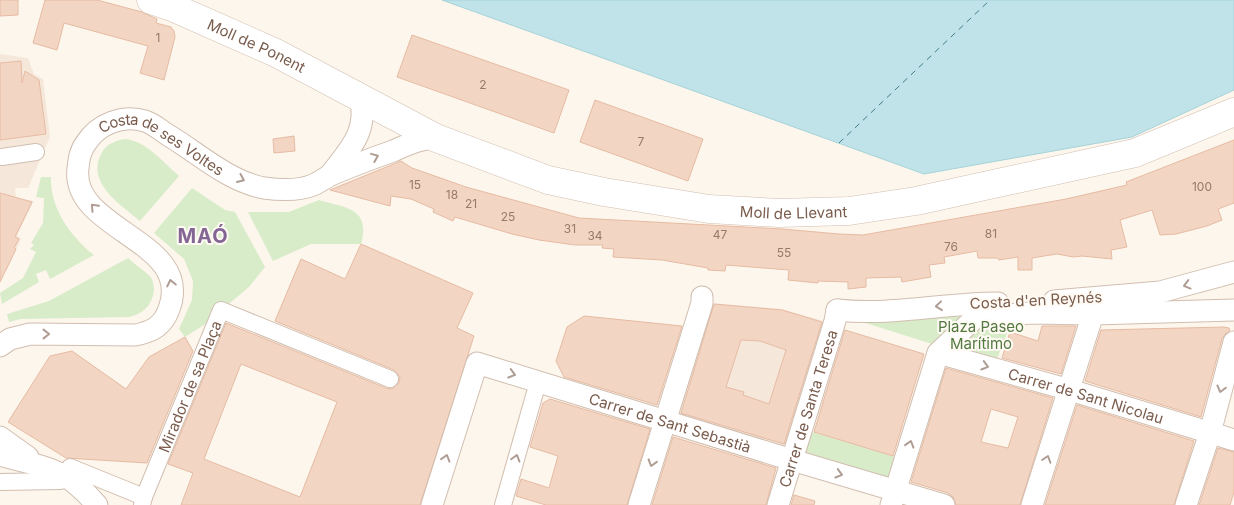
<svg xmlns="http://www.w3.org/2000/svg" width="1234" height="505" font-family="Inter,sans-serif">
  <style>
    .residential { fill: #f5e8da }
    .green { fill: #d8ecc9 }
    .water { fill: #bfe3e8; stroke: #a5d3da }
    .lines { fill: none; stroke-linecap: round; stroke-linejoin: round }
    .ferry { stroke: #437c86; stroke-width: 1; stroke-dasharray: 6 5; stroke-linecap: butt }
    .building { fill: #f3d5c3; stroke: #e6bba3; fill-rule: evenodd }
    .pedestrian-casing { stroke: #d1beb0; stroke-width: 18 }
    .minor-casing { stroke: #d1beb0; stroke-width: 23 }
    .tertiary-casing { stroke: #d1beb0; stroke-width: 29 }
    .pedestrian { stroke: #fff; stroke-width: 16 }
    .minor { stroke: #fff; stroke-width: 21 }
    .tertiary { stroke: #fff; stroke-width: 28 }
    .oneway { stroke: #af9d94 }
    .labels { text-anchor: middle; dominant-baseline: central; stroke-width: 4; stroke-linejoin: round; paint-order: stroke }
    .number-label { font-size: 12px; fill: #987a6a }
    .street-label { font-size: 15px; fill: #7a5c4d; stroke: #fffaf3 }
    .park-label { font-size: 15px; fill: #537a41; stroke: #fffaf3 }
    .district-label { font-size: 20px; font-weight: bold; letter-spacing: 1px; fill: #846695; stroke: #fffaf3 }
  </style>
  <rect width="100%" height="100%" fill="#fdf6ec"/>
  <g class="residential">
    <path d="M0,54l28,4 6,16 9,5 7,58 -22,51h-13l1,10 18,3 -17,34 4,4 -14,31 -7,-4z"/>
    <path d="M710,303l72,6 45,13 -40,130 -113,-35z"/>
  </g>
  <g class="green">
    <path d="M126,139c21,3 37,23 53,37l-39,45c-19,-16 -54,-38 -39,-67 5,-10 15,-14 25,-15z"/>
    <path d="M41,177h10c-1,31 19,59 43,78l-44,24 -4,-9 -10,4 3,8 -37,22 -2,-11 23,-15 13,-26 -6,-3 4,-4 -3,-2 12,-20 1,-25 -8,-1z"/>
    <path d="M192,188l33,22 10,2 30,55 -16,20 -25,21 -9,10 -30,19 -6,-8 13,-29 1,-19 -9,-22 -30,-26z"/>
    <path d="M319,200c27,8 52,8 42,44h-50l-38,17 -25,-49h41z"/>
    <path d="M128,258c6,6 20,15 24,21 1,2 1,6 2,8 0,16 -10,27 -25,30l-108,2 -12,3 -2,-8 42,-13z"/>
    <path d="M1016,310l-21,54 -145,-46 59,3 48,-10z"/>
    <path d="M809,431l93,28 -11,21 -98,-24z"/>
  </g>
  <path class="water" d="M442,0h792v90l-102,47 -208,37z"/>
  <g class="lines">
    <path class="ferry" d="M839,143l151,-143"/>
  </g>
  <g class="building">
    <path d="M0,0h18v15l-18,1z"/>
    <path d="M45,0h52l45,12 15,7 -1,4 15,4 3,4 1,6 -11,43 -24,-7 8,-27 -84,-23 -7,27 -24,-7z"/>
    <path d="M412,35l157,55 -15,43 -157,-56z"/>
    <path d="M21,61l1,22 3,-12 14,9 7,54 -46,6v-77z"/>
    <path d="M595,100l108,39 -15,42 -108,-39z"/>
    <path d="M294,136l1,15 -21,2 -1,-14z"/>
    <path d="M1234,140v63l-16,6 4,11 -15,6 -31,8 -16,1 -8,-25 -32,10 7,27 -16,3 1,9 -30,-3 -9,1 -16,-3 -25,4v12h-14v-13l-19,3 -2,-2h-19l-1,-7 -33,6 1,6 -16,2 2,12 -29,5 -1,-5 -35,1v9l-18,2v-7l-30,-1v2l-30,-3 1,-10 -63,-5 -1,6 -17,-1v-2l-46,-8 -49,-3 1,-8 -12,-1 1,-3h-28l-36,-5 -27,-6 -57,-17 -2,4 -20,-9 1,-3 -23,-10 -20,-3 -1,10 -60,-16 71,-29 11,7 54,19 113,31 203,11 57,5 24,1 203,-36 61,-14 -1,-3z"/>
    <path d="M0,193l32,9 -17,35 4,2 -5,9 2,1 -16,33z"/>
    <path d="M361,244l112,49 -16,35 17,8 -54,169h-239l12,-32 -25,-9 58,-141 160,65 6,1 7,-6 1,-6 -6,-7 -119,-49 26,-62 44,20zM241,364l96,38 -37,95 -96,-38z"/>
    <path d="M714,304l68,6 40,12 -38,122 -103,-31zM741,340l19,1 26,9 -17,54 -26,-9 1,-3 -18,-5z"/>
    <path d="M584,316l98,10 -25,79 -93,-28 -8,-16 11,-34z"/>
    <path d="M1042,326h34l-15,48 -59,-16 8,-26 28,9z"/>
    <path d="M1224,327l5,1 1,2 -5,4 -3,5 -21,78 -116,-36 16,-51z"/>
    <path d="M845,330l79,24 -31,102 -79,-24z"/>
    <path d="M185,337l8,14 -46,112 -81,-5 -58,-36 42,-66 22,-5 54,38 23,-32z"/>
    <path d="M946,368l107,30 -33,107h-64l-3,-8 -5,-4 -37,-11zM991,409l27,8 -10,31 -27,-6z"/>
    <path d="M550,399l100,30 -23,76h-81l-30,-9 5,-17 28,9 9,-32 -28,-9 13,-44z"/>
    <path d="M1077,405l117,36 -20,64h-129z"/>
    <path d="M673,437l103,31 -10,37h-114z"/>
    <path d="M1218,448l16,4v40l-4,13h-31z"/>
    <path d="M794,495l21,6 -1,4h-23z"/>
  </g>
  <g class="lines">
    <g class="pedestrian-casing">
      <g id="pedestrian">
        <path d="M2,157l34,-5"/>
        <path d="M70,467l74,30"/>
        <path d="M0,482l61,-1"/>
        <path id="s1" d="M142,505l2,-8 77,-187 169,69"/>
        <path d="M503,505l35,-123"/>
      </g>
    </g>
    <g class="minor-casing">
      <g id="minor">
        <path d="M330,175c19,-25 39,-44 30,-77"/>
        <path d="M1054,301l106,-9 74,-20"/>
        <path d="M837,310c54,6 107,-7 161,-7"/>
        <path id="s2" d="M0,346l10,-7 20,-5 105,1c17,-3 28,-9 34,-26 26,-69 -99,-78 -91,-141 1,-9 2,-17 8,-25 12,-19 37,-29 59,-22 9,3 15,9 23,14 30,18 60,46 96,53 15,2 35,3 49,-3 7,-3 13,-8 20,-11 19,-8 40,-16 60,-23 16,-7 25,-12 43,-13"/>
        <path id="s3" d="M938,353l132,37 164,50"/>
        <path d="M0,437l28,20"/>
        <path d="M0,455c26,8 56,11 77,30 7,6 14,13 20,20"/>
        <path id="s4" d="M432,505l45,-142 315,97 152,45"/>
        <path d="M639,505l63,-202v-6"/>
        <path id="s5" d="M778,505l57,-184 2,-11"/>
        <path d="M891,505l47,-152 38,-36 56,-4 61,1 141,-4"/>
        <path d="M1032,505l61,-191"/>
        <path d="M1186,505l24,-72 24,-91"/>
      </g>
    </g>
    <g class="tertiary-casing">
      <g id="tertiary">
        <path id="s6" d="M151,0l21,7 104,46 160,85 112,42 56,12 105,17 70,4 70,-2 67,-10 219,-48 99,-41"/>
      </g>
    </g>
    <use href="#pedestrian" class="pedestrian"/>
    <use href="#minor" class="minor"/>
    <use href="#tertiary" class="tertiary"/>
  </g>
  <defs><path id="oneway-chevron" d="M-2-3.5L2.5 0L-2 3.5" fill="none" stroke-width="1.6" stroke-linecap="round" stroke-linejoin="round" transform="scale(1.25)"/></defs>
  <g class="oneway">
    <use href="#oneway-chevron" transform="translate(375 157) rotate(-22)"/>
    <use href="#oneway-chevron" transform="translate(241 179) rotate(24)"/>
    <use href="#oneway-chevron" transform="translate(94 207) rotate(-133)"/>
    <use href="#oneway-chevron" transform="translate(171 283) rotate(-102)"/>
    <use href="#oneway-chevron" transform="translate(1187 285) rotate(165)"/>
    <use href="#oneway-chevron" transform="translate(939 306) rotate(174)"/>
    <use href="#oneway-chevron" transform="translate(46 334)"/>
    <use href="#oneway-chevron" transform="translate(985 366) rotate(16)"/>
    <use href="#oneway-chevron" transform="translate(512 374) rotate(16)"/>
    <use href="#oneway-chevron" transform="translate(1221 389) rotate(105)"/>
    <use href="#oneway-chevron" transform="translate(910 444) rotate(-73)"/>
    <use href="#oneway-chevron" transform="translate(446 458) rotate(-73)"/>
    <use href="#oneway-chevron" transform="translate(516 458) rotate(-74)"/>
    <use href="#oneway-chevron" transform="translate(1047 459) rotate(-72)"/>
    <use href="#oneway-chevron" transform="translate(652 463) rotate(107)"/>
    <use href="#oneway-chevron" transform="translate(839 474) rotate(16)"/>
  </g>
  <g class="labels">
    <g class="number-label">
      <text x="158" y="37">1</text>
      <text x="483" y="84">2</text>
      <text x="641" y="141">7</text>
      <text x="415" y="184">15</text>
      <text x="1202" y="186">100</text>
      <text x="452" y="194">18</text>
      <text x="471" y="203">21</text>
      <text x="508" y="216">25</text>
      <text x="570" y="228">31</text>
      <text x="991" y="233">81</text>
      <text x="720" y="234">47</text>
      <text x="595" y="235">34</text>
      <text x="951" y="246">76</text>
      <text x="784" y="252">55</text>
    </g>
    <g class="street-label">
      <text stroke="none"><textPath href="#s6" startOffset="115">Moll de Ponent</textPath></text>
      <text stroke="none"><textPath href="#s2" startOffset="481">Costa de ses Voltes</textPath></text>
      <text stroke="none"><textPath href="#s6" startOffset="685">Moll de Llevant</textPath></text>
      <text transform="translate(1036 300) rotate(-3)">Costa d'en Reynés</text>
      <text stroke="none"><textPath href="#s1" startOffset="128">Mirador de sa Plaça</textPath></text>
      <text stroke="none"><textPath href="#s3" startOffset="154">Carrer de Sant Nicolau</textPath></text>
      <text stroke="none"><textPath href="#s5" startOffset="101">Carrer de Santa Teresa</textPath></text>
      <text stroke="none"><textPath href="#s4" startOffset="351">Carrer de Sant Sebastià</textPath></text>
    </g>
    <g class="park-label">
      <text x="981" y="326">Plaza Paseo<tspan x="981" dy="17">Marítimo</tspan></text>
    </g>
    <g class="district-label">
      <text x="203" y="236">MAÓ</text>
    </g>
  </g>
</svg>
